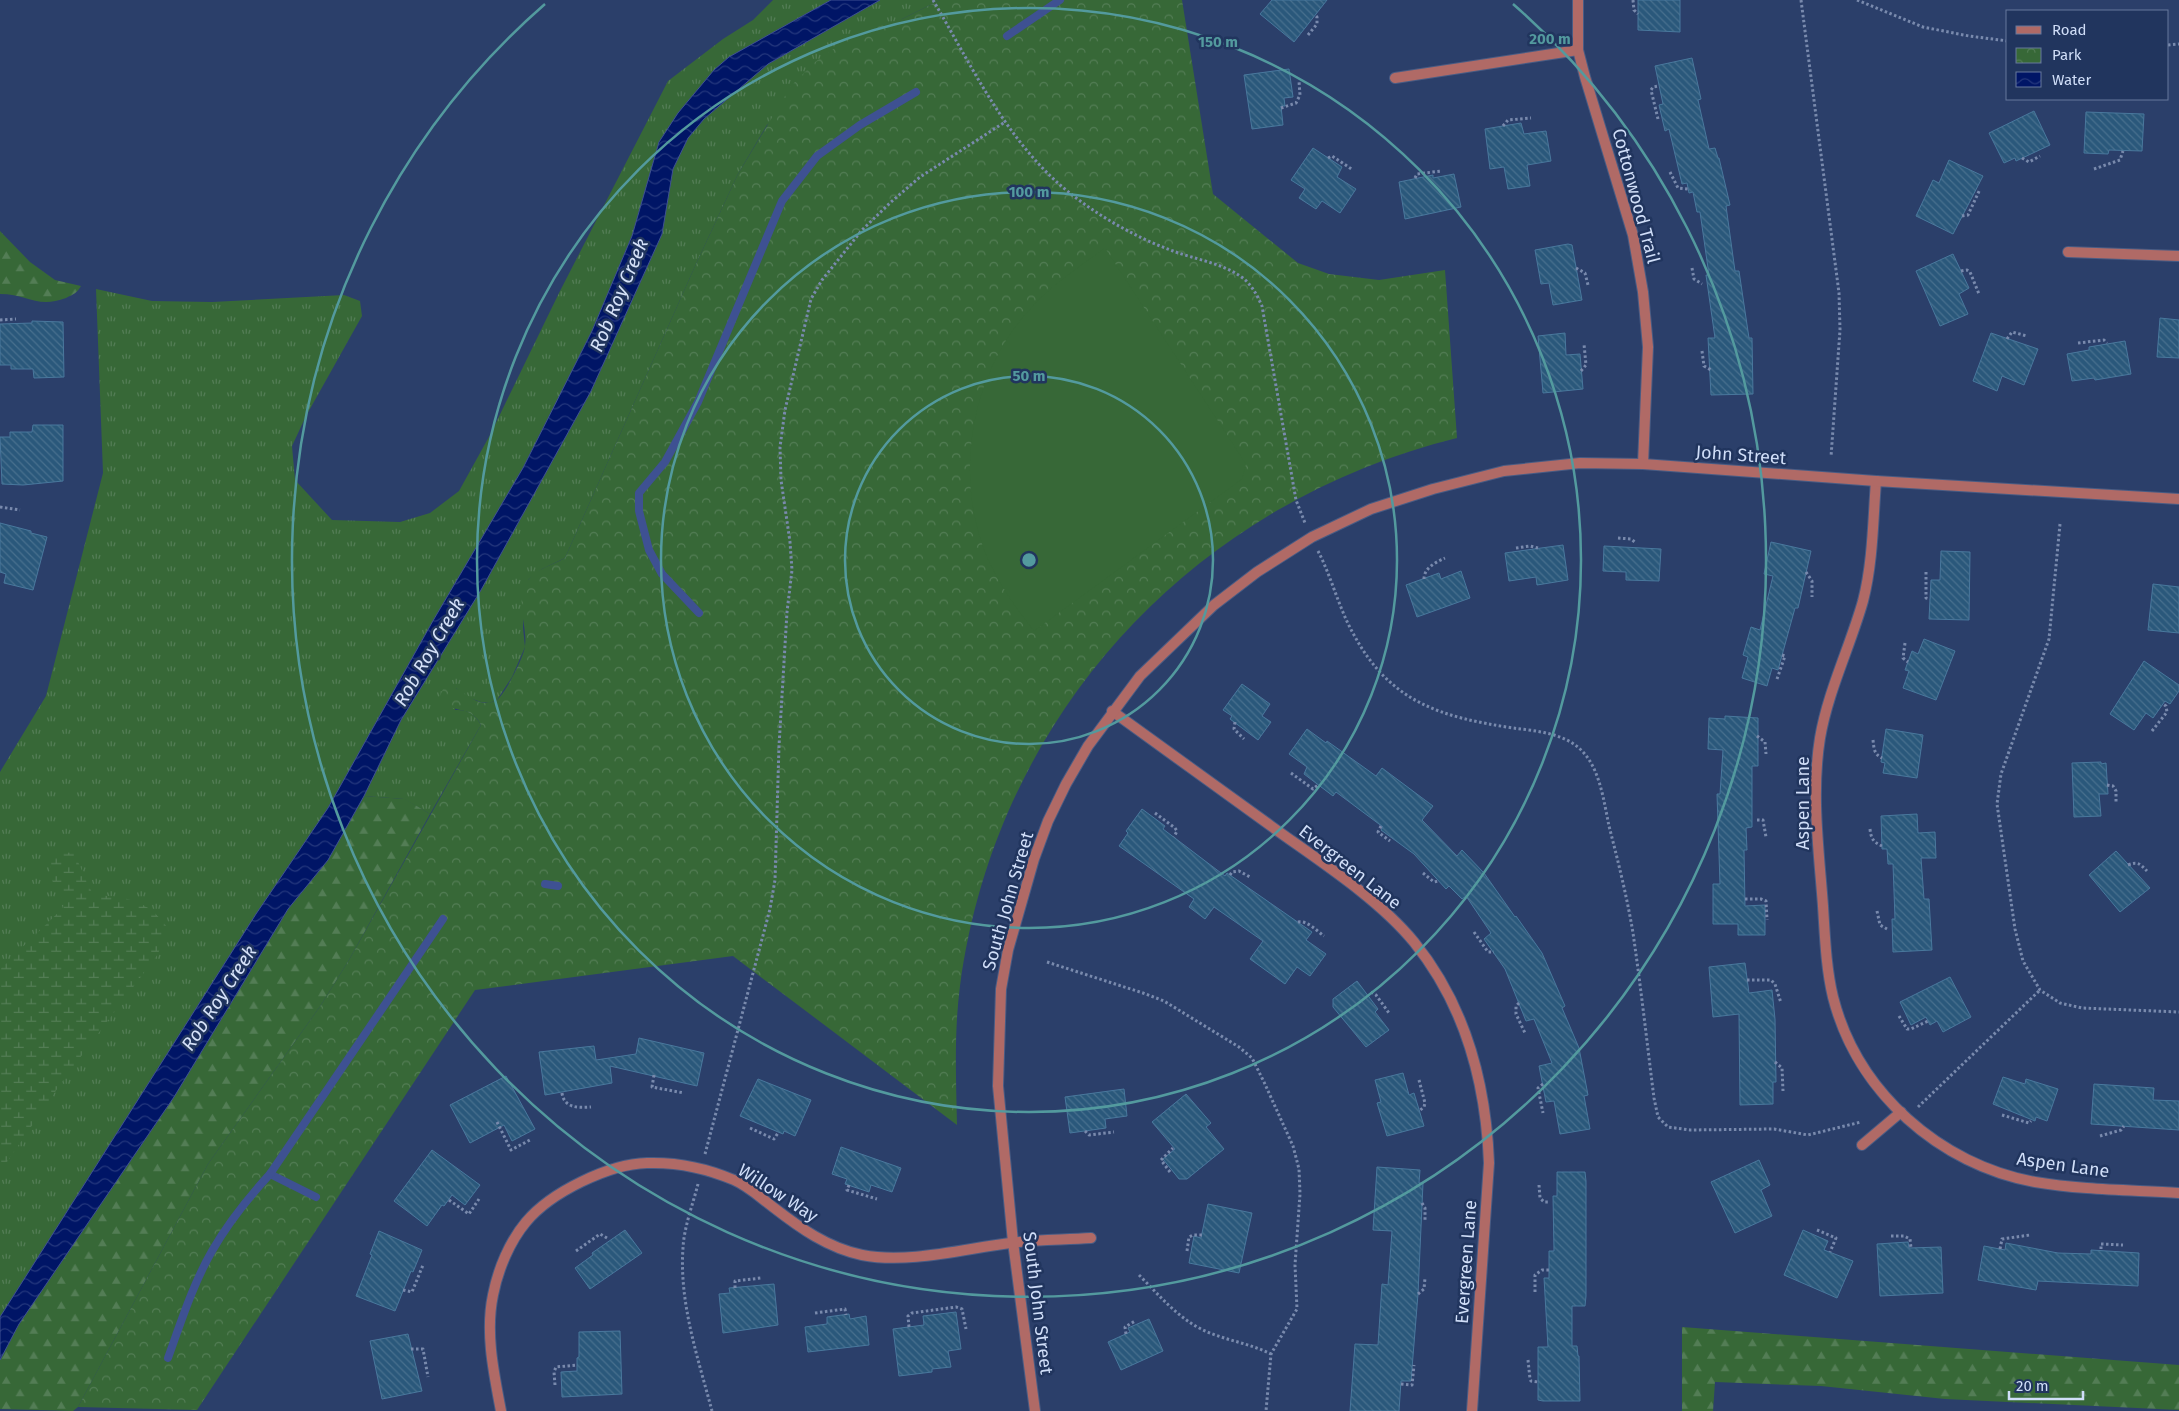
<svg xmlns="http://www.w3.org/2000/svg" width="2179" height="1411" font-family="'Fira Sans',sans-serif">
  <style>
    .grass { fill: url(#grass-tufts) }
    .forest { fill: url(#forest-firs) }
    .wetland { fill: url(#wetland-marsh) }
    .park { fill: url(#park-crowns) }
    .pitch { fill: #376837 }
    .water { fill: url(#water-waves); stroke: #3e5192 }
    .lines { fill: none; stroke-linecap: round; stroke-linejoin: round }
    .stream { stroke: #3e5192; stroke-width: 8 }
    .building { fill: url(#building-back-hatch); stroke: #49789d }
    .minor-casing { stroke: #495c84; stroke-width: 12 }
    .path { stroke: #798aad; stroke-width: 3; stroke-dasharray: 2.5 2.5; stroke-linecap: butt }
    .minor { stroke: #b06a66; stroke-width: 10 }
    .ring { fill: none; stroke: #539a9e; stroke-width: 2.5 }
    .labels { text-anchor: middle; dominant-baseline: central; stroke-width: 5; stroke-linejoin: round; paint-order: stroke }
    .street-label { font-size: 18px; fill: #d0def8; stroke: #21355e }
    .water-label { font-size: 19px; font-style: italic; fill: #d6e2f9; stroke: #21355e }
    .centre { fill: #539a9e; stroke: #21355e; stroke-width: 2.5 }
    .ring-label { font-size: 15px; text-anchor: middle; font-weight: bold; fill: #539a9e; stroke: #21355e; stroke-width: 5; stroke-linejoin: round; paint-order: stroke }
  </style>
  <defs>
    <pattern id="grass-tufts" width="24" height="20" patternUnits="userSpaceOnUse" patternTransform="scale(1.25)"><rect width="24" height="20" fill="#376837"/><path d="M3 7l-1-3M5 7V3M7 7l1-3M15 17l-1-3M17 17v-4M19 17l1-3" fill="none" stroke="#537d55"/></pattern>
    <pattern id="forest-firs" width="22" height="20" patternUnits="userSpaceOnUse" patternTransform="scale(1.25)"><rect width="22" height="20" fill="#376837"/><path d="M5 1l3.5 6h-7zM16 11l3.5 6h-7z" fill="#537d55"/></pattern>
    <pattern id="wetland-marsh" width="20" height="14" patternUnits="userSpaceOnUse" patternTransform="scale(1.25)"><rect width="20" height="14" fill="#376837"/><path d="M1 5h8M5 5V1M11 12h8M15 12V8" fill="none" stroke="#537d55"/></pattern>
    <pattern id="park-crowns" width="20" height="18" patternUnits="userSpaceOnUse" patternTransform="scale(1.25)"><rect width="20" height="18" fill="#376837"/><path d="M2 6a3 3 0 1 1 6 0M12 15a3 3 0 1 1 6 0" fill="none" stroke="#537d55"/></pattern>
    <pattern id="water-waves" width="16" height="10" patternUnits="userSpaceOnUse" patternTransform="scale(1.25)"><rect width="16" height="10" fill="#001566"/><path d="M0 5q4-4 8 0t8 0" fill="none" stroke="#24377d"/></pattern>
    <pattern id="building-back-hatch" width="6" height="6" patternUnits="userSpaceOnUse" patternTransform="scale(1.25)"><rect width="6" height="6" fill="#2a587b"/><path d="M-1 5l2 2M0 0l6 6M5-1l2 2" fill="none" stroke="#48708e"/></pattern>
  </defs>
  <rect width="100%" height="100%" fill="#2b3f6a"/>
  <g class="grass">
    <path d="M773,0h58l-102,57 -15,13 -36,43 -19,29 -27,94 -40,95 -69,137 -89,151 -106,189 -72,106 -256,403v-545l46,-76 57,-223 -7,-184 56,12 60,1 132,-7 16,6 2,15 -56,100 -14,30 3,34 37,40 68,2 30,-9 29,-22 31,-56 69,-142 109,-212 55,-42 30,-19z"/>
    <path d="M880,0h60l-38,19 -135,106 -29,49 -42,90 -131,294 -23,11 -13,10 -6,14v35l2,19 -13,30 -15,23 -8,3 -8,-1 -14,-5 -11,-9 -1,22c13,-1 20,4 26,15l-51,89 -26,-15 -40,-3 37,-76 80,-130 110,-199 71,-157 11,-65 15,-31 16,-19 64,-55z"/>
  </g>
  <g class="forest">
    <path d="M0,231l30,31 25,18 26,6c-4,7 -7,8 -15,12 -29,11 -38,-4 -66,-4z"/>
    <path d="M364,796l41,3 25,15 -81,146 -28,45 -113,159 -130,243 -5,4 -73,-2v-49l19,-36 155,-227 114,-188 40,-49z"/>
    <path d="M1682,1327l497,38v45l-234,-11 -124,-13 -106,-4 -2,29h-31z"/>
  </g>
  <path class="wetland" d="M58,852l16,1 19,42c32,2 54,4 74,32l-9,27 -94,125 -64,93v-203l63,-61 1,-6 -15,-27 3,-20z"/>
  <path class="park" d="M940,0h242l31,194 85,69 31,11 50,6 66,-10 12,168c-264,65 -461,277 -497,548 -6,46 -4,93 -3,139l-224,-169 -258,34 -278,420 -119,-3 130,-243 113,-159 28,-45 132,-235c-10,-20 -25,-11 -40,-23l-1,-6 3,-7 9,-3c12,5 20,16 34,17 3,0 7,-1 11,-3 8,-6 27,-43 28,-54 3,-21 -12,-46 4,-67 8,-10 25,-15 36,-21l131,-294 42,-90 53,-88 24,-24 40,-28 47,-15z"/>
  <path class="pitch" d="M1105,248l141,216 -4,15 -208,152c-18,-23 -35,-47 -47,-74 -34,-81 -16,-185 44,-249 22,-24 49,-42 74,-60z"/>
  <path class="water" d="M831,0h49l-112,64 -64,55 -16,19 -15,31 -11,65 -71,157 -110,199 -80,130 -37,76 -36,64 -40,49 -114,188 -155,227 -19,36v-43l256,-403 72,-106 106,-189 89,-151 69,-137 40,-95 27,-94 19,-29 36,-43 15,-13z"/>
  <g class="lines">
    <g class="stream">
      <path d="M1007,36l53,-36"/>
      <path d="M699,613l-37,-39 -13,-24 -10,-39v-18l26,-31 33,-60 84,-201 35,-45 43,-31 56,-33"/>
      <path d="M545,884l13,2"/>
      <path d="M270,1174l46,23"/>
      <path d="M168,1358c13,-36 25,-74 44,-107 16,-28 37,-54 58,-77l173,-255"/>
    </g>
  </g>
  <g class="building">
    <path d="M1272,0h55l-33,42 -34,-28z"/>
    <path d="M1638,0h42v32l-42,-2z"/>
    <path d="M1692,58l9,41 -3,1 11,49 6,-1 3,10h1l11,47 -4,1 9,65h4l10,67h3l1,56 -42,1 -3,-57h7l-9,-63h3l-9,-63h-3l-4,-20 -4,1 -2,-10 -5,1 -13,-55 -4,2 -6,-26 4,-1 -8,-38z"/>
    <path d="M1289,69l4,28 -9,1 1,8h-4l2,19 -31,4 -8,-54z"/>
    <path d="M2034,111l16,34 -34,16 -1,-3 -11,5 -15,-30z"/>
    <path d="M2086,112l58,2 -2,37 -33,-1 -1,4 -24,-1z"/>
    <path d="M1521,123l3,11 22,-3 5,30 -24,4 3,21 -22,3 -4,-22 -14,2 -5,-40z"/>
    <path d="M1313,148l29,19 -5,10 19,12 -16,24 -18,-12 -6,8 -17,-11 6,-9 -14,-9z"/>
    <path d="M1949,160l34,16 -30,58 -37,-18 17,-36 6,3z"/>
    <path d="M1454,174l7,33 -56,12 -6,-37 34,-7v3z"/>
    <path d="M1568,244l4,1 10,55 -29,5 -4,-22 -8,1 -6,-34z"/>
    <path d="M1953,254l16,34 -10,6 9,20 -28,12 -24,-55z"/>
    <path d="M2160,318l19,2v38l-22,-1z"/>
    <path d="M32,321l31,1 1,55 -30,1 -1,-9h-22v-4h-11v-41l32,-1z"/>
    <path d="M1565,333l1,22 14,-1 3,35 -40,4 -5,-57z"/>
    <path d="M1991,333l47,16 -14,36 -22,-9 -5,15 -24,-10z"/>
    <path d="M2125,341l6,33 -36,6 -1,-2 -22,3 -5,-27 22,-4v-3z"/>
    <path d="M33,425h30v56l-40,4 -21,-1 -2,-47h10v-5h22z"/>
    <path d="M0,523l31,8v2l16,4 -14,53 -29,-7 2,-9 -6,-2z"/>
    <path d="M1771,542l40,9 -13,57h-3l-17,62 -6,-2 -5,18 -25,-8 6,-21 -5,-2 8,-28 9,3 13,-54 -9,-2z"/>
    <path d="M1563,545l5,35 -31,5 -1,-8 -27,4 -4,-28z"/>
    <path d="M1604,546l57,3 -2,32 -33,-1v-8l-23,-1z"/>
    <path d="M1941,551l29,1 -1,68 -40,-1 2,-39h9z"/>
    <path d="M1461,571l9,27 -53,19 -11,-32 33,-12 2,6z"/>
    <path d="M2153,584l26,3v46l-31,-3z"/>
    <path d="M1924,639l31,12 -19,49 -33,-12 6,-17 -4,-1 7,-19 6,3z"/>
    <path d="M2144,661l35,24v6l-9,13 -5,-3 -12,17 -7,-5 -12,17 -24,-16z"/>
    <path d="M1242,684l28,20 -8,12 9,6 -13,18 -28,-21 2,-3 -9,-6z"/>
    <path d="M1725,716l33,2v48h-6v61l-6,1 1,22h-3l1,56 20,-1v30h-27v-11h-25v-40h7l-3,-90h3l3,-44 -15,-1 1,-31 16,1z"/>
    <path d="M1307,729l19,14 1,-2 49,35 6,-8 51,38 -11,14 35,36 5,-6 22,23 31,44 1,-1 26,37 23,53 -3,2 17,40 9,47 -4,1 6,33 -30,5 -6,-33 -8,1 -7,-36 13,-3 -18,-44 -8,2 -21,-52 -21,-30 7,-6 -25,-37 -4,3 -13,-13 -3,3 -32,-35 -33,-24 2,-3 -47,-35 -3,4 -29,-22 3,-7 -18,-13z"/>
    <path d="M1886,729l37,6 -6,43 -34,-5 2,-10 -4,-1z"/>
    <path d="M2101,762v2l5,-1 2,31h-9l2,22 -27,1 -2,-54z"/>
    <path d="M1142,809l23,17 -2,3 62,47 2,-3 85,59 -6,8 20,14 -16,22 -13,-9 -12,17 -35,-25 13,-18 -49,-34 -9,12 -16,-12 5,-8 -75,-53 9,-13 -2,-2z"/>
    <path d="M1917,814l1,19 17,-1 1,26h-15l3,41h5l3,51 -39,2 -1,-33h3l-2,-55h-5l-1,-15h-5l-1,-33z"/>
    <path d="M2116,851l34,37 -30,24 -31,-37z"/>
    <path d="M1745,963l4,30 23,-3 3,29 1,63h-3v22l-33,1 -1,-91 -26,3 -4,-50z"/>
    <path d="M1950,977l21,40 -28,15 -6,-11 -7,4 -4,-8 -15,8 -11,-23z"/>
    <path d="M1357,981l21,28 -3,3 14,18 -23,17 -33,-40v-8z"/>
    <path d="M639,1038l65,15 -7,33 -87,-20 2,17 -67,12 -6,-43 55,-6 2,14 40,-6z"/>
    <path d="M1403,1073l6,22 5,-2 10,33 -37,10 -10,-33 4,-1 -6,-22z"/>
    <path d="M506,1076l29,53 -23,12 -8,-16 -34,18 -20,-38z"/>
    <path d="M2003,1077l22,7 1,-5 32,10 -11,32 -11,-4 -1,4 -42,-17z"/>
    <path d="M758,1079l53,21 -16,36 -11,-5 -1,3 -43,-18z"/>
    <path d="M2094,1084l60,4 -1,12 26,1v29l-88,-6z"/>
    <path d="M1124,1089l3,27 -22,3 1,9 -36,5 -5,-36z"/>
    <path d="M1186,1094l25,29 -5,4 18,22 -37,30h-8l-16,-20 12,-10 -23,-27z"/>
    <path d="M841,1147l60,21 -9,24 -21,-7 -2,7 -24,-8 2,-5 -15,-5z"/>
    <path d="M432,1150l48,35 -15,20 -13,-10 -8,11 -2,-1 -15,21 -33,-25z"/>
    <path d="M1759,1160l11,25 -9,5 11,26 -37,17 -24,-51z"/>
    <path d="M1377,1167l43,3 -1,13h4l-5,111 -7,87h-10l-2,30h-49l5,-67 23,1 4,-61 6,1 4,-54 -19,-1z"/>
    <path d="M1557,1172h28l1,9v115l-1,10h-13v40h5l1,10h1l1,45h-37l-5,-1v-53h10l-4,-69h5v-27h5l-1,-55h4z"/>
    <path d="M1208,1204l44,9 -13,60 -50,-10 5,-27 7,2z"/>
    <path d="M625,1230l17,23 -52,36 -15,-21 18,-13 -1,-2z"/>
    <path d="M1803,1230l25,11 -4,9 29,11 -16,37 -53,-23z"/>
    <path d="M379,1231l43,19 -9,22 -2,-1 -16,40 -39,-15 16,-41 -2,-1z"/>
    <path d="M1908,1242l1,6 32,-1 2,46 -63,3 -3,-52z"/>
    <path d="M2006,1243l52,10 33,1v-4l48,3 -1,33 -100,-5 -2,9 -58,-10 6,-34 21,4z"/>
    <path d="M774,1284l4,41 -55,8 -4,-39 11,-1 -1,-5z"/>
    <path d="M956,1312l5,37 -13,2 3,16 -19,2v3l-33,4 -6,-47 31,-4 -1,-9z"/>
    <path d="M849,1314l1,5 16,-3 3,29 -61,7 -3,-25 22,-3v-7z"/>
    <path d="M1149,1319l14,32 -42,19 -13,-28 22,-10 -2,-4z"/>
    <path d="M620,1331l2,63 -60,3 -1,-25 16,-1v-13l2,-1v-25z"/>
    <path d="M408,1334l14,57 -40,8 -12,-58z"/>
  </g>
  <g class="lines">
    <g class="minor-casing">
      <g id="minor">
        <path d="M1578,0v50l7,27 48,158 10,57 5,55 -5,117"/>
        <path d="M1395,78l183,-28"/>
        <path d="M2068,252l111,4"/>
        <path d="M1876,481c-3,39 -3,81 -13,120 -13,46 -35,90 -43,137 -9,56 -1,113 3,168 2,31 3,62 10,91 24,95 107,168 202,185 47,8 96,8 144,11"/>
        <path d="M1112,711c53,38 106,77 159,115 47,34 107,72 143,116 51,63 72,142 75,221l-17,248"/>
        <path d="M1862,1145l39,-33"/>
        <path d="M501,1411c-7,-37 -16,-78 -8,-116 5,-26 17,-54 33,-73 25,-30 83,-58 121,-59 30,-1 59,5 87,17 14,6 27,18 39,27 27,21 55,41 89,48 46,9 101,-6 148,-12 27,-4 54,-3 81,-5"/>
        <path d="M1035,1411l-22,-169 -15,-156 3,-97 7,-39 26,-91 14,-38 18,-37 22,-38 52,-70 74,-71 43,-33 55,-35 59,-28 62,-20 71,-18 76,-8 63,1 233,17 303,18"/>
      </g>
    </g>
    <g class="path">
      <path d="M933,0c37,63 70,134 126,184 32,28 73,52 114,67 21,8 48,12 67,25 11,7 17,19 22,30l34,194 9,23"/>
      <path d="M1633,0l1,10 4,4"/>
      <path d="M1801,0l38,293 1,37 -9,127"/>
      <path d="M1857,0l66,27 46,9 39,5"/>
      <path d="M1308,35l9,-11v-7l-2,-2"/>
      <path d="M2168,45l11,-1"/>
      <path d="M1281,108l15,-5 4,-8 -1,-14"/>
      <path d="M1658,119l-7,-29 2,-3 6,-1"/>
      <path d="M1503,126l5,-6 23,-2"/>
      <path d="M1328,158l4,-2 21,14"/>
      <path d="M2022,158l7,4 11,-6"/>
      <path d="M2094,169l26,-9 3,-9"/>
      <path d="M1670,172l8,16 10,1"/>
      <path d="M1415,178l2,-4 24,-3"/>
      <path d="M1962,216l6,-1 12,-26"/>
      <path d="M1576,268l9,5 3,12"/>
      <path d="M1692,268l2,11 8,5"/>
      <path d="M1961,271l6,-1 3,2 9,22"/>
      <path d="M0,320l16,-1"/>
      <path d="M2007,339l5,-7 15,4"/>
      <path d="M2078,343l26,-3 3,3"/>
      <path d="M1702,351l2,15 7,4"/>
      <path d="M1581,371l5,-6 -2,-21"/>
      <path d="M0,507l20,3"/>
      <path d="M2060,524l-11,115 -48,135 -4,30 18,125 8,32 17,29 20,13 22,5 97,4"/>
      <path d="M1618,538l13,1 5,4"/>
      <path d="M1516,548l14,-2 8,2"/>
      <path d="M1318,551c14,27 21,58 36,84 37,68 87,82 159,93 23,3 53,5 70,24 17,18 21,50 26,74 9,35 18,71 24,107 8,55 14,110 21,165l4,19 10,10 22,3 84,-1 34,6 53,-13"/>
      <path d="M1806,572l6,9v16"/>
      <path d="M1926,572v26l4,1"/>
      <path d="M1424,579c0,-11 12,-17 21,-21"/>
      <path d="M1905,643l-2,15 5,4"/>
      <path d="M1777,679l8,-23 -3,-1"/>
      <path d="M1235,722l-1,7 10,10"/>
      <path d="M2152,731l15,-19 -1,-6 -3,-2"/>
      <path d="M1757,736l8,6 1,12"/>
      <path d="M1873,740c1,9 1,14 9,18"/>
      <path d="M1291,773l22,16 5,-4"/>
      <path d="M2107,785l6,1 3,5v12"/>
      <path d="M1155,813l20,15 2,3 -3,6"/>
      <path d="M1757,820h6l3,17"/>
      <path d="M1381,826l-3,6 12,9"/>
      <path d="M1870,829c1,9 3,13 12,17"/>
      <path d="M2128,865c10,-4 12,-1 19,6"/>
      <path d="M1423,873l11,9 5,-1"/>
      <path d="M1230,875l2,-3 7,-1 11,6"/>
      <path d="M1745,899h16l5,2 1,19"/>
      <path d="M1877,911l3,14 7,4"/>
      <path d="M1298,922c9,-2 19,9 26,14"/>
      <path d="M1474,932l14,20h6"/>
      <path d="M1047,962l96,31 21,8 75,46 13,11 12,24 29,64 6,23 1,25 -5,71 2,44 -26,45 -5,57"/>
      <path d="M1747,980h24l4,4 6,19"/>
      <path d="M1371,992l5,3 13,18"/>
      <path d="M1519,1003l-3,3v8l9,19"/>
      <path d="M1899,1016l8,13h4l17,-8"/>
      <path d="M1775,1062l7,6 1,23"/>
      <path d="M654,1075l-2,12 32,6"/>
      <path d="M1419,1080l6,23 -1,4 -5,4"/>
      <path d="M1543,1084l-5,4 5,25"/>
      <path d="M562,1093c2,15 16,15 29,14"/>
      <path d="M1918,1107l122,-117"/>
      <path d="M2002,1115l27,8 2,-2"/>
      <path d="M497,1122l14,28 19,-10"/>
      <path d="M750,1128l24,11 4,-6"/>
      <path d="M1085,1131l4,4 25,-3"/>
      <path d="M2100,1136l21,-6 3,-4"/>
      <path d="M705,1154l65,-245 5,-29 4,-134 8,-134 5,-42 -2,-28 -9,-62 -1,-33 5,-37 26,-111 11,-19 40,-50 29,-28 29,-25 85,-55"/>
      <path d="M1170,1172l-9,-12 12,-12"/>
      <path d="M698,1184c-5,20 -14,43 -15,64 -4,55 15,110 29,163"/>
      <path d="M849,1185l-2,5 30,9"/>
      <path d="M1539,1185l1,13 4,4h4"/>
      <path d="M449,1200l20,14 10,-15"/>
      <path d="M1422,1203l3,5v12"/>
      <path d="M1817,1230l19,8 -6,14"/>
      <path d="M1891,1236h13l6,3 1,9"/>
      <path d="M2000,1249l2,-10 28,-4"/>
      <path d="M2101,1249v-5l22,1"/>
      <path d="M576,1251l24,-17 7,4"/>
      <path d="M1187,1251l2,-14 4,-2h9"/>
      <path d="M1139,1275c20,20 37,41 62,54 22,11 48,14 70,25"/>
      <path d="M735,1288v-7l26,-3"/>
      <path d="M403,1290l9,2 11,-27"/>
      <path d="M1535,1292v-17l7,-5h7"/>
      <path d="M1418,1294l6,-5 1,-11"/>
      <path d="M815,1313l30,-4 1,6"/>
      <path d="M909,1327l-1,-11 4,-3 44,-6 6,2 4,20"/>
      <path d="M1126,1334l-1,-7 10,-6"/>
      <path d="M411,1349h12l5,28"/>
      <path d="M1528,1360l2,19 1,2 7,1"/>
      <path d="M1401,1384l11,1 2,-20"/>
      <path d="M555,1385l-1,-13 2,-5 21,-2"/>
    </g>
    <use href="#minor" class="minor"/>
  </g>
  <g class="ring">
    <circle cx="1029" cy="560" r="184"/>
    <circle cx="1029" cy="560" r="368"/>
    <circle cx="1029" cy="560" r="552"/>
    <path d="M1513 4A737 737 0 1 1 545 4"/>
  </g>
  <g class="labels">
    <g class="street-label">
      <text transform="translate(1636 196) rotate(75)">Cottonwood Trail</text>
      <text transform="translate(1741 455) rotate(4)">John Street</text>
      <text transform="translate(1803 803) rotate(-90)">Aspen Lane</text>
      <text transform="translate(1350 867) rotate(38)">Evergreen Lane</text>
      <text transform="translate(1008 901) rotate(-74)">South John Street</text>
      <text transform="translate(2063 1165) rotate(8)">Aspen Lane</text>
      <text transform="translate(778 1193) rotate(33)">Willow Way</text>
      <text transform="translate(1466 1262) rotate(-86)">Evergreen Lane</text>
      <text transform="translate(1038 1303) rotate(83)">South John Street</text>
    </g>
    <g class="water-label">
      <text transform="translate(619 295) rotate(-67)">Rob Roy Creek</text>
      <text transform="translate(429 652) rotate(-60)">Rob Roy Creek</text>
      <text transform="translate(219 998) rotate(-57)">Rob Roy Creek</text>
    </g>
  </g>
  <circle cx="1029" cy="560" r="8" class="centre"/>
  <g class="ring-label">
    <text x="1550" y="44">200 m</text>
    <text x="1218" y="47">150 m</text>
    <text x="1029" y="197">100 m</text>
    <text x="1029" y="381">50 m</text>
  </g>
  <rect x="2006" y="10" width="162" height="90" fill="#21355e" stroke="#67799c"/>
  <rect x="2016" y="26" width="25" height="8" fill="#b06a66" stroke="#67799c"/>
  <text x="2052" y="35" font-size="15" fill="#d0def8">Road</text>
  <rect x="2016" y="48" width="25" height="15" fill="url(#park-crowns)" stroke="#67799c"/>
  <text x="2052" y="60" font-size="15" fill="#d0def8">Park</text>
  <rect x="2016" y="72" width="25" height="15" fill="url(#water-waves)" stroke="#67799c"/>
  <text x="2052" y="85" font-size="15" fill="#d0def8">Water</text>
  <path d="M2009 1391v8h74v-8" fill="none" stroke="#d0def8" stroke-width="2.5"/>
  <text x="2016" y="1391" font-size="15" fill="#d0def8" stroke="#21355e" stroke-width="4" paint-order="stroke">20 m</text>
</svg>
